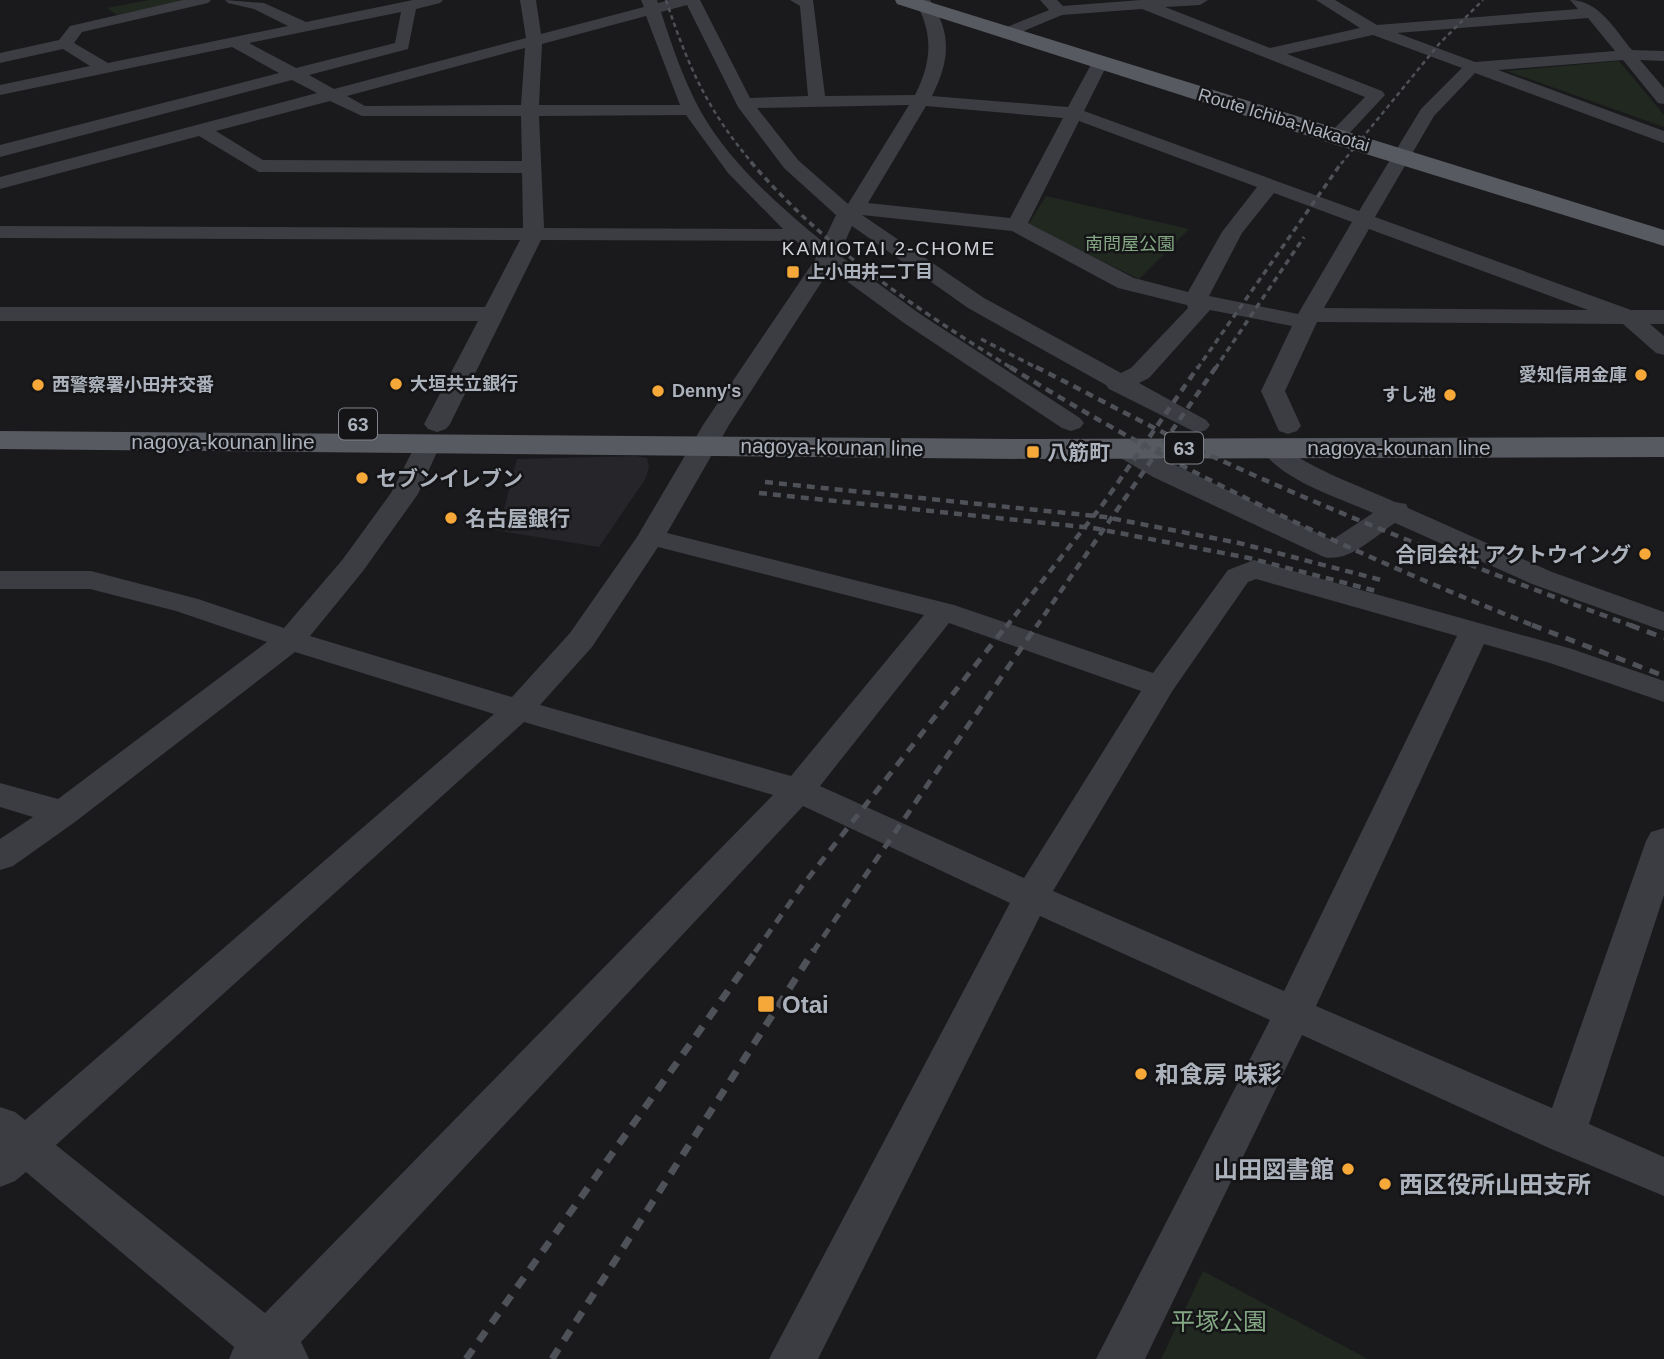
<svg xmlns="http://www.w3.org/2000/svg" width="1664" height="1359" font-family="Helvetica,'Noto Sans JP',sans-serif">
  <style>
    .built { fill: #26262a }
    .green { fill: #202820 }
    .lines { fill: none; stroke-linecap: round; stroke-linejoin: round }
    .minor { fill: #3b3d42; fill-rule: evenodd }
    .major { fill: #575a61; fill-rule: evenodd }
    .rail-far4 { stroke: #4e5157; stroke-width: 2.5; stroke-dasharray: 4.5 3.5; stroke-linecap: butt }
    .rail-far3 { stroke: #4e5157; stroke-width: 3.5; stroke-dasharray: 6 4.5; stroke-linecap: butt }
    .rail-far2 { stroke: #4e5157; stroke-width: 4.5; stroke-dasharray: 8 6; stroke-linecap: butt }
    .rail-far1 { stroke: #4e5157; stroke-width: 5; stroke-dasharray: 10 8; stroke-linecap: butt }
    .rail { stroke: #4e5157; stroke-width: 7; stroke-dasharray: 12 10; stroke-linecap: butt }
    .poi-dot { fill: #f6a838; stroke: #151518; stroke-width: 2.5 }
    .labels { text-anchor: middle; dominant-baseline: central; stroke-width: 5; stroke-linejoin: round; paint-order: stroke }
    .far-street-label { font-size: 18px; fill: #acb2bc; stroke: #151518 }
    .far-park-label { font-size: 18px; fill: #84a783; stroke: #151518 }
    .far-poi-label { font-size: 18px; font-weight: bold; fill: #acb2bc; stroke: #151518; text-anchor: start }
    .far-neighbourhood-label { font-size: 19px; letter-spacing: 2px; fill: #ced1d8; stroke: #151518 }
    .shield { fill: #151518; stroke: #7f838b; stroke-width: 2 }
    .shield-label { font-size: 19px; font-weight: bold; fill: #acb2bc }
    .street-label { font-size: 21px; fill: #acb2bc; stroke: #151518 }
    .poi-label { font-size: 21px; font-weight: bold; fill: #acb2bc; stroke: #151518; text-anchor: start }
    .near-poi-label { font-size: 24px; font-weight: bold; fill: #acb2bc; stroke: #151518; text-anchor: start }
    .near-park-label { font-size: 24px; fill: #84a783; stroke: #151518 }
  </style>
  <rect width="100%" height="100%" fill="#1a1a1d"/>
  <path class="built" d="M636,456l11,2 2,9 -3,11 -47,69 -105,-17 8,-13 15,-58z"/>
  <g class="green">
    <path d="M149,0h41l-73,15 -10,-7z"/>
    <path d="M1619,61l45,54v12l-157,-56z"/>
    <path d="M1046,196l143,33 -50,50 -111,-54z"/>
    <path d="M1203,1271l165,88h-207z"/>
  </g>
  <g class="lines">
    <g class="minor">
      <path d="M183,0h28l-3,3 -126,29 -8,11 34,20 180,-37 -34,-17 -26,-6 -3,-3 39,3 42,19 107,-22h30l-3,3 -24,6 -8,40 -99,26 25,14 192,-51 -6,-38h16l5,34 103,-27 -3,-7h16l1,3 12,-3h30l50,98 58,-2 -8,-90 -10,-6h23l12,96 90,-1c17,-33 19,-63 -1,-95h16c22,34 20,60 2,96l136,11 26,-48h12l2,4 -24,48 275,100 62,-102 41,-41 -89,-33 -86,19 95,37 3,4 -43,46 -7,2 -9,-6 39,-40 -223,-88 -80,6 -48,20h-12l-2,-3 2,-3 47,-19 -9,-10h17l6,6 78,-6h67l-8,5 -35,2 105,41 90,-20 -44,-28h19l42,25 201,-16 -8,-9c29,0 45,30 62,50l32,1v10l-24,-1 24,28v16l-6,-1 -35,-43 -125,10 166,61v12l-189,-70 -41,43 -59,101 256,93h33v14h-14l14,12v19l-8,-2 -33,-29 -306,-2 -32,69 16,35 -4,5 -9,3 -9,-3 -18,-40 31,-65 -82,-16 -61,68 -10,5 67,37 4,5 -4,5 -9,3 -88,-44 -3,-4 -138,-77 -116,-82 -13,29 81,59 160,104 4,5 -4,5 -9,3 -9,-3 -158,-105 -74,-54 -101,156 -62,108 287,72 199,68 75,-103 26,-10 318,89 92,32v21l-114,-39 -66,-19 -168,362 236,102 94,-267 5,-9 13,-4v67l-75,229 75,33v39l-115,-48 -247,-113 -157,324h-49l174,-339 -230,-104 -222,443h-49l241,-456 -207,-97 -502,536 8,17h-80l5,-12 -208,-175 -11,9 -15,6v-80l15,5 10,8 469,-406 -199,-62 -220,170 -62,44 -13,4v-31l33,-22 -33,-10v-24l58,16 209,-157 -91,-31 -86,-22h-90v-18h91l107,28 86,29 59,-69 48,-66 28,-55 9,-3 9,3 4,5 -23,51 -55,77 -53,65 202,61 58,-64 67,-96 66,-112 113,-167 -20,-17 -255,-1 -91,184 -4,5 -9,3 -9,-3 -4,-5 54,-103h-478v-14h485l35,-67 -520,-2v-12l523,2 -1,-55 -263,-1 -60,-36 -199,53v-12l317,-84 -25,-13 -292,77v-12l279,-72 -47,-26 -232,48v-10l90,-19 -27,-17 -63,14v-10l59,-13 11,-14zM687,5l51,102 46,61 52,47 -13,27c-44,-36 -93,-79 -122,-130 -17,-31 -29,-66 -40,-100zM401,12l-6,31 -99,25 -47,-25zM646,16l34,89h-141l3,-61zM1588,18l27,33 -140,11 -78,-29zM525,48l-4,57 -156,1 -18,-10zM330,101l32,15h159l1,45 -259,-1 -47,-29zM909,105l-61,99 -50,-44 -41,-52zM926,106l137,12 -53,100 -142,-15zM686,115l42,58 55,56 -239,-1 -5,-112zM1079,121l178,66 -35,45 -34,60 -54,-14 -106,-55zM1274,193l78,29 -54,92 -89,-18 33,-63zM862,215l150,16 106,57 69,17 1,3 -57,60 -10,5 -137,-75zM1369,229l219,81 -264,-2zM658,547l266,68 -133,161 -251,-71 52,-58zM1256,579l201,57 -173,355 -231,-100 120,-201 75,-108zM949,623l192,68 -117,187 -204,-92zM524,722l249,73 -508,518 -209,-168z"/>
      <path d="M1123,440l209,100 41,-27c-37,-17 -89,-31 -113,-65l4,-6c17,-4 19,6 32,14 31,19 66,31 99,46l11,2 2,4 144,64 112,40v19l-132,-47 -137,-61c-20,13 -46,40 -71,34l-171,-80 -39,-23 -4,-6 4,-6z"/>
    </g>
    <g class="major">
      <path d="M895,0h28l741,230v16l-337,-104 -430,-138z"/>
      <path d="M0,431l1030,8 634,-2v20l-634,2 -1030,-10z"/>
    </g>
    <g class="rail-far4">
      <path d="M666,0c22,66 41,110 87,164"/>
      <path d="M1341,164l98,-120 44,-44"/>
    </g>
    <g class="rail-far3">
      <path d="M751,162c73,86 167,148 262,207"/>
      <path d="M981,339l58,30"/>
      <path d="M1197,369l145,-207"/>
      <path d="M1215,369l89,-132"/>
    </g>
    <g class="rail-far2">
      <path d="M1010,367c167,104 345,188 527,260"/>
      <path d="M1036,367c60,30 119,63 180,91 137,63 278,117 419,169"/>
      <path d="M765,482l340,35 134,26 146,38"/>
      <path d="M759,493l334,35 156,30 131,34"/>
      <path d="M1006,627l97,-123 95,-137"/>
      <path d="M1036,627l180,-260"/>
    </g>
    <g class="rail-far1">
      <path d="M1532,625l132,51"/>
      <path d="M1630,625l34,13"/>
      <path d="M755,952l47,-66 205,-261"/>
      <path d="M813,952l224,-327"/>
    </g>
    <g class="rail">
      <path d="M466,1359l291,-409"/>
      <path d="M552,1359l262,-409"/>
    </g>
  </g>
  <g class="poi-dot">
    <rect x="786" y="265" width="14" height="14" rx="3.5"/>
    <circle cx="1641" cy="375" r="7"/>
    <circle cx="396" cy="384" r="7"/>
    <circle cx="38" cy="385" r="7"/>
    <circle cx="658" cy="391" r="7"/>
    <circle cx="1450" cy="395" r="7"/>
    <rect x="1026" y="445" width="14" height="14" rx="3.5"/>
    <circle cx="362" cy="478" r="7"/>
    <circle cx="451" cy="518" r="7"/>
    <circle cx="1645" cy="554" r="7"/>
    <rect x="757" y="995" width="18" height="18" rx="3.5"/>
    <circle cx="1141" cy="1074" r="7"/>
    <circle cx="1348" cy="1169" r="7"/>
    <circle cx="1385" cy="1184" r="7"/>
  </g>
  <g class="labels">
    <g class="far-street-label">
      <text transform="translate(1284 120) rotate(17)">Route Ichiba-Nakaotai</text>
    </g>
    <g class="far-park-label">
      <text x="1130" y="244">南問屋公園</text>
    </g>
    <g class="far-poi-label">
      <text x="807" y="272">上小田井二丁目</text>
      <text x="1627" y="375" text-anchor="end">愛知信用金庫</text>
      <text x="410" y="384">大垣共立銀行</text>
      <text x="52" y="385">西警察署小田井交番</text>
      <text x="672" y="391">Denny's</text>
      <text x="1436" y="395" text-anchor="end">すし池</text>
    </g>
    <g class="far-neighbourhood-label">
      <text x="889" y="248">KAMIOTAI 2-CHOME</text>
    </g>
    <g class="shield">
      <rect x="339" y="408.5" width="38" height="31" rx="5"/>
      <rect x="1165" y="432.5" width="38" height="31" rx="5"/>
    </g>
    <g class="shield-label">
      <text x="358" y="424">63</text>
      <text x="1184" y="448">63</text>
    </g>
    <g class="street-label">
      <text x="223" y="441">nagoya-kounan line</text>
      <text transform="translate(832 447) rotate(1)">nagoya-kounan line</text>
      <text x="1399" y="447">nagoya-kounan line</text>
    </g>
    <g class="poi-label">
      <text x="1047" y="452">八筋町</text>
      <text x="376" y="478">セブンイレブン</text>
      <text x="465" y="518">名古屋銀行</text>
      <text x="1631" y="554" text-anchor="end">合同会社 アクトウイング</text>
    </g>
    <g class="near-poi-label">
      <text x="782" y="1004">Otai</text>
      <text x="1155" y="1074">和食房 味彩</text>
      <text x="1334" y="1169" text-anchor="end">山田図書館</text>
      <text x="1399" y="1184">西区役所山田支所</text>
    </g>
    <g class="near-park-label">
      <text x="1219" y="1321">平塚公園</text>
    </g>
  </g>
</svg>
